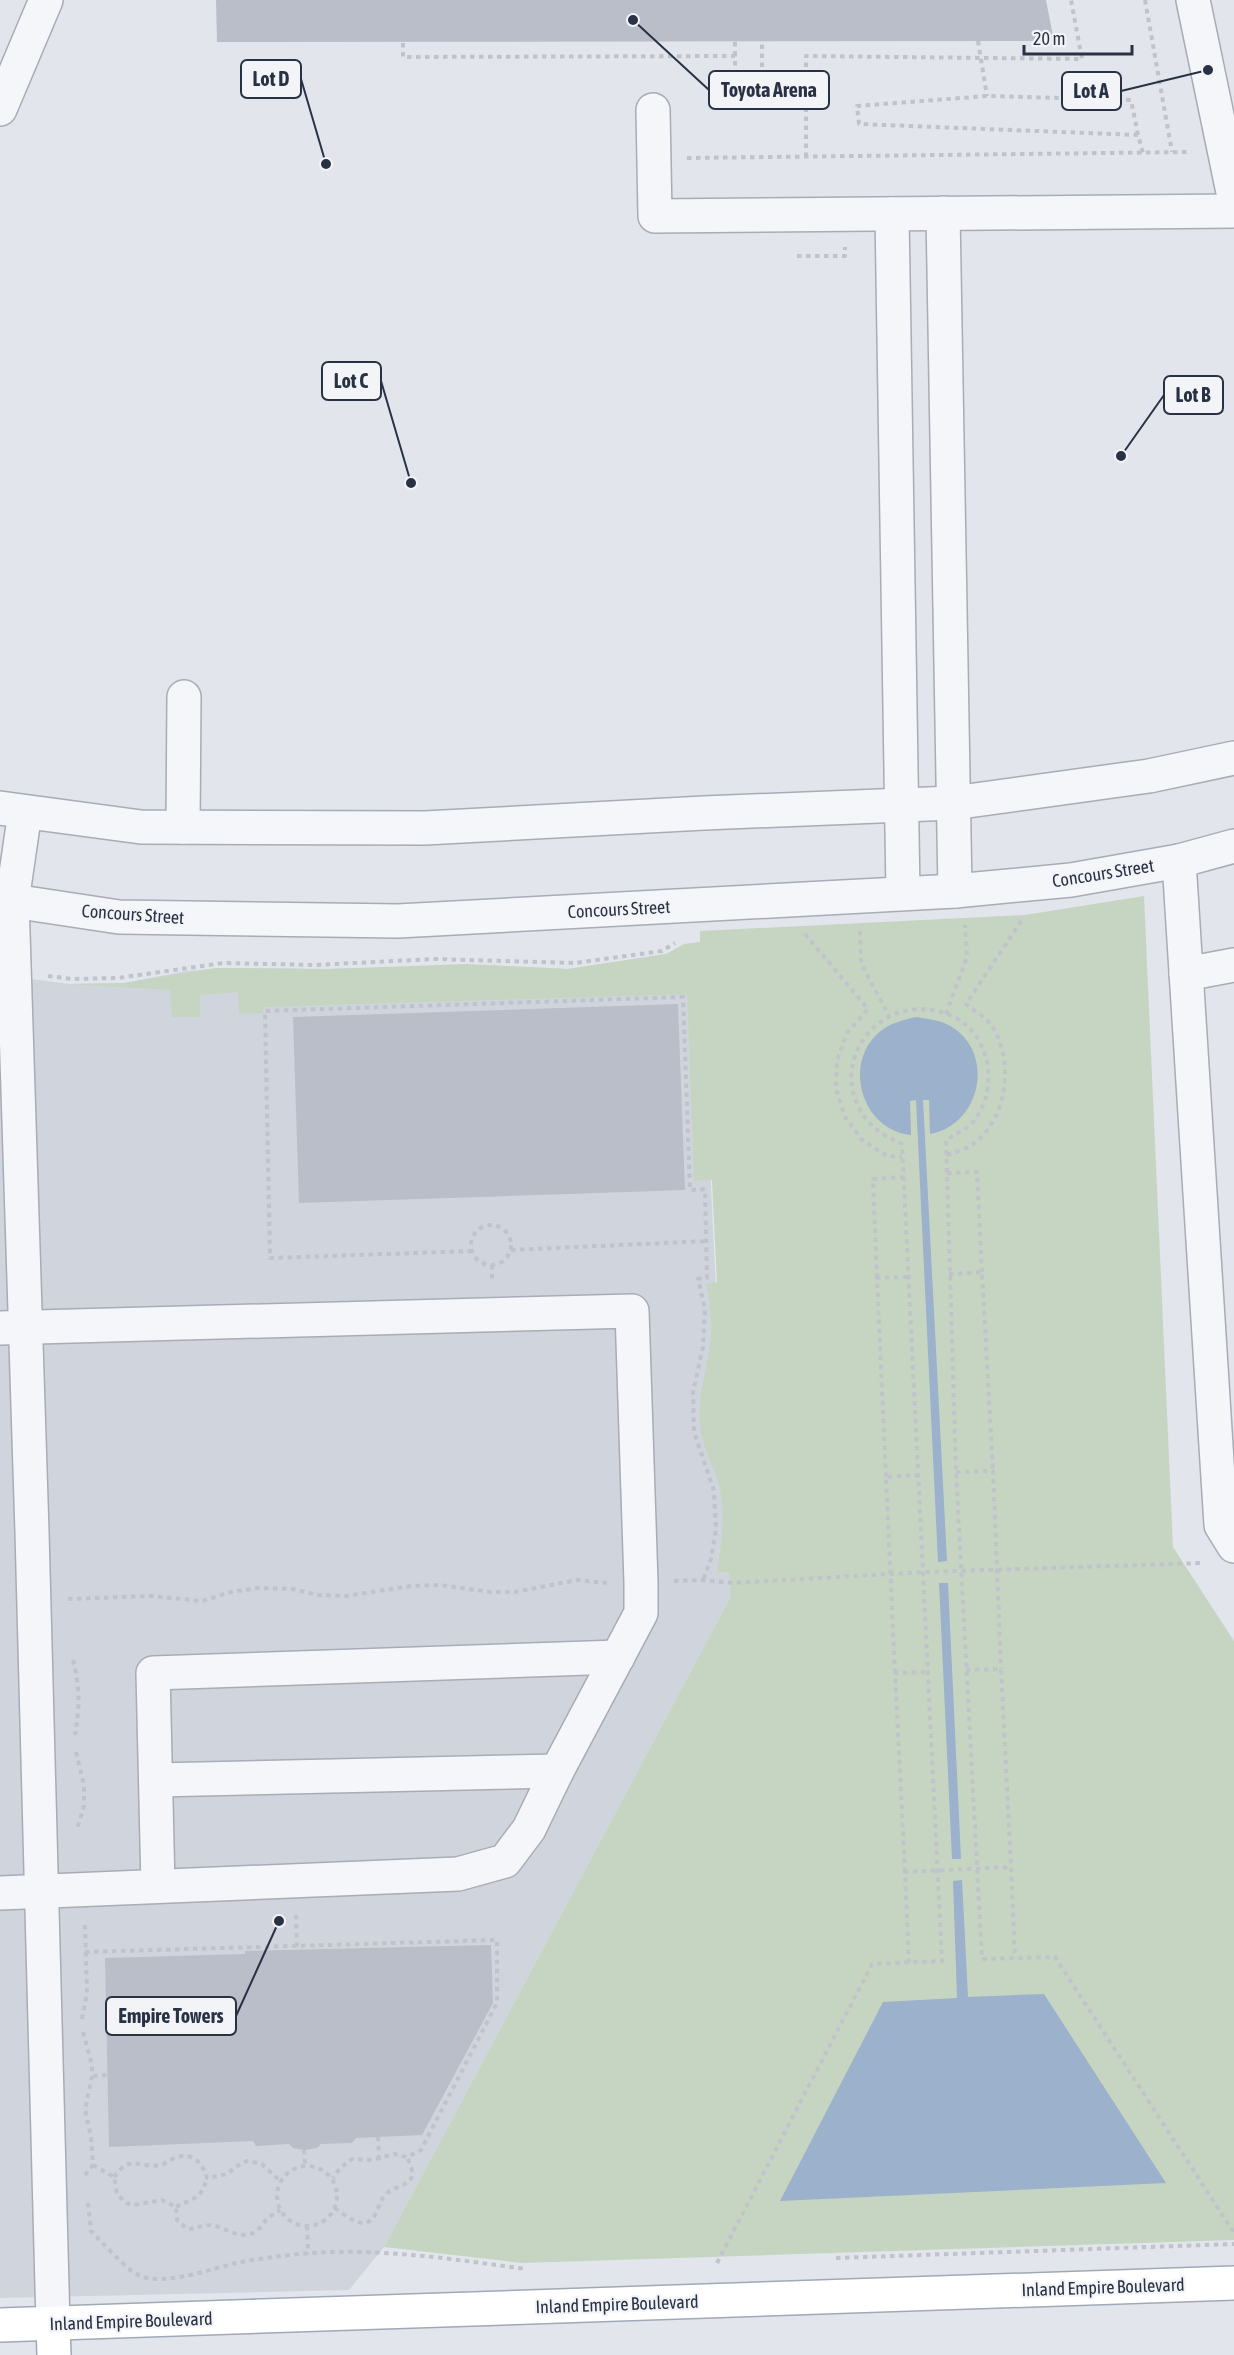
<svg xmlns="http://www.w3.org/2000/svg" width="1234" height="2355" font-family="'Asap Condensed',sans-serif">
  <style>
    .built { fill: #d0d4dd }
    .green { fill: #c6d5c2 }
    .water { fill: #9bb1cc }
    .building { fill: #b9bec9 }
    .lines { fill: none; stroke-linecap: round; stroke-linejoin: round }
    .minor-casing { stroke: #a7acb6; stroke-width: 36 }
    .major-casing { stroke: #a0a9b7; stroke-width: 36 }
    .path { stroke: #c0c3ca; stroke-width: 4; stroke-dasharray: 4.5 4.5; stroke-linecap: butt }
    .minor { stroke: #f5f6f9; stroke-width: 33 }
    .major { stroke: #fff; stroke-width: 33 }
    .labels { text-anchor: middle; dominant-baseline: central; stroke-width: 4.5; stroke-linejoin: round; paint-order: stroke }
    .street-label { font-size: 18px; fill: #293244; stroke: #f2f4f8 }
    .leader { fill: none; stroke: #293244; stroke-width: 2 }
    .callout-dot { fill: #293244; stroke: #f2f4f8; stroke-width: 2 }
    .callout { fill: #f2f4f8; stroke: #293244; stroke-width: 2 }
    .callout-label { font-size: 20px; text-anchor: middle; font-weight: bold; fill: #293244 }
  </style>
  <rect width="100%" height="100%" fill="#e2e5eb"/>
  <path class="built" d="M699,942l32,654 -347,651 -35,43 -349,8v-1323l70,9 54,-1 62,-12 37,-3 102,1 159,-4 84,4 98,-15z"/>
  <path class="green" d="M1144,896l29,651 61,94v599l-712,23 -138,-16 347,-651 -2,-24h-12c5,-31 9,-60 1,-91 -6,-19 -17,-37 -18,-56 -3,-26 5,-48 9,-73 4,-23 2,-45 -3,-68l11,-2 -5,-102 -18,1 -7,-187 -423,13 -1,6 -24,1 -1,-22 -38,3v22h-28l-2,-27 -100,-6 54,-1 92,-15 112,1 139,-5 101,5 98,-15 18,-10 16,-2v-11l325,-16z"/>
  <g class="water">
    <path d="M916,1017c13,2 25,3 36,10 44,28 28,98 -22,107l-1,-34h-6l24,461 -9,1 -22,-462 -6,1 1,34c-50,-5 -70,-74 -29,-105 11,-8 22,-10 34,-13z"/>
    <path d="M939,1583h9l13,276h-9z"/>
    <path d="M962,1880l6,117 76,-3 122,189 -386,18 103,-199 74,-4 -4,-117z"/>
  </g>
  <g class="building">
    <path d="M216,0h830l8,41 -837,1z"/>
    <path d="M678,1004l7,186 -386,13 -6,-186z"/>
    <path d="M491,1945l2,58 -71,132 -66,3 -4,5 -31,1 -4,4 -13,2 -11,-2 -4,-4 -33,2 -3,-5 -144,6 -4,-189 140,-4v-3z"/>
  </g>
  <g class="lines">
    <g class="minor-casing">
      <g id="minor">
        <path d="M1193,0l41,197"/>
        <path d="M0,109l46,-109"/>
        <path d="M653,110l2,106 579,-5"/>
        <path d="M943,213l12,678"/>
        <path d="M892,214l11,679"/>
        <path d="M0,808l141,19 284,1 279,-15 249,-10 196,-27 85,-18"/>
        <path d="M25,812l-13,89 20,631 21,792"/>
        <path d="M183,827l1,-130"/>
        <path d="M1179,861l42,664 13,21"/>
        <path d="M0,899l119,18 279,4 557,-30 116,-11 108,-19 55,-15"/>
        <path d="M1186,974l48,-9"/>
        <path d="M0,1328l632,-17 9,272v30l-84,158 -28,58 -24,32 -47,13 -458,19"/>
        <path d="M156,1780l401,-9"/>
        <path d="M158,1886l-5,-213 465,-16"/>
      </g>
    </g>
    <g class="major-casing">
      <g id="major">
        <path d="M53,2324l1,31"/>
        <path d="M0,2325l1234,-42"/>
      </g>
    </g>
    <g class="path">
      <path d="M1145,0l27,152"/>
      <path d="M978,41l9,55"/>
      <path d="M735,42v14"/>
      <path d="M403,43v14l332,-1v44h27v-58"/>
      <path d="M1138,135l-7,-35 -144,-4 -130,10 2,18 279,11 5,18"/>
      <path d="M806,157v-101l276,3 -11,-59"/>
      <path d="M687,158l503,-6"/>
      <path d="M797,256h48v-9"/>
      <path d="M860,931l1,32 28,53"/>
      <path d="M805,934l63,75 -21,24 -10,27 -1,29 9,28 17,23 25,16 15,1"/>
      <path d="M48,976l25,3 45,-1 105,-15 92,2 119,-6 141,4 87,-12 13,-8"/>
      <path d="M946,1014l21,-57 -2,-32"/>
      <path d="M947,1155c7,-2 15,-5 22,-8 38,-24 47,-86 22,-122 -5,-8 -17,-14 -25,-21l56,-84"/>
      <path d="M947,1173l30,-1 5,100"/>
      <circle cx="491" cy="1245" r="20"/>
      <path d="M511,1250l197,-9"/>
      <path d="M472,1251l-202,7 -5,-247 418,-14 7,193 15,-1 2,89 -9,1 7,30 -2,38 -10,45 1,40 20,59 2,38 -5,30 -8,21"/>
      <path d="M492,1265v14"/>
      <path d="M949,1274l33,-2 11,199"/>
      <path d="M877,1278l-4,-99 30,-2"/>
      <path d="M956,1472l37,-1 8,198"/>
      <path d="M886,1477l-9,-199 32,-1"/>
      <path d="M674,1581l29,-1 31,3 190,-11 279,-9"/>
      <path d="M68,1599l83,-3 51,5 29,-9 27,-4 34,1 26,6 28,1 65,-10 28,-1 52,7h24l62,-12 30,3"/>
      <path d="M73,1660c7,28 7,46 2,75"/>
      <path d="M966,1670l35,-1 10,198"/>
      <path d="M895,1673l-9,-196 33,-2"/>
      <path d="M76,1752l8,33v21l-7,23"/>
      <path d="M905,1872l-10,-199 33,-1"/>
      <path d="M296,1915l1,35"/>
      <path d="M85,1952l412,-12v63l-76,147 -14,7 -13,-3 -21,6 -21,-1 -12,9 -7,10"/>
      <path d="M909,1963l-4,-91 106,-5 4,91"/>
      <path d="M82,2019l5,-26 -2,-68"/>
      <path d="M83,2032l9,33v11l-7,34 6,27 2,28 -8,10"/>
      <path d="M93,2076l14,-1"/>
      <path d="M378,2137l1,22"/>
      <path d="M304,2150l1,15"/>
      <path d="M93,2165l21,12 3,17 9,9 8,2 28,-5 14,7 1,13 10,9c10,0 18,-6 28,-3 12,3 27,14 40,6 4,-2 7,-7 10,-11 4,-5 10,-7 15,-11"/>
      <circle cx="307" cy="2196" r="30"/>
      <path d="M114,2177c17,-24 24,-8 46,-12 5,-1 8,-4 13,-6 17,-9 30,3 34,19l20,-4 14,-11 7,-2 14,3 18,17"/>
      <path d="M88,2203l3,28c10,10 36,39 47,44 24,12 73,-6 98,-12 14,-3 30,-5 45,-7 82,-11 163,2 245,13"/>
      <path d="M176,2207c17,-9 25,-7 31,-29"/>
      <path d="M335,2208c11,8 30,25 40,7 4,-7 5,-15 11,-21 15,-13 36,-6 21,-37"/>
      <path d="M307,2226l1,28"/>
      <path d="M836,2258l398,-14"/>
      <path d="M717,2263l155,-299 70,-3 -40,-817c-12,-6 -26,-12 -34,-23 -48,-57 16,-139 88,-103 19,10 31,32 32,52 2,19 -4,42 -18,55 -7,6 -16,10 -24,15l10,332 26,487 73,-2 179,276"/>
    </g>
    <use href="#minor" class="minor"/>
    <use href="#major" class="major"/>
  </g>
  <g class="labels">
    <g class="street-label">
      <text transform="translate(1103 873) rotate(-9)">Concours Street</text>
      <text transform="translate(619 909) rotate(-3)">Concours Street</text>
      <text transform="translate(133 914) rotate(4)">Concours Street</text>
      <text transform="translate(1103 2287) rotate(-2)">Inland Empire Boulevard</text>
      <text transform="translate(617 2304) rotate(-2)">Inland Empire Boulevard</text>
      <text transform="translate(131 2321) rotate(-2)">Inland Empire Boulevard</text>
    </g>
  </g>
  <path class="leader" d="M326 164L301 79M633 20L709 90M1208 70L1121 91M411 483L381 381M1121 456L1164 395M279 1921L236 2016"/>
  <g class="callout-dot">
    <circle cx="326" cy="164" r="6"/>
    <circle cx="633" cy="20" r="6"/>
    <circle cx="1208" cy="70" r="6"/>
    <circle cx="411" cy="483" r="6"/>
    <circle cx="1121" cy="456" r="6"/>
    <circle cx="279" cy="1921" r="6"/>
  </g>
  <g class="callout">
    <rect x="241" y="60" width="60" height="38" rx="6"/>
    <rect x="709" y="71" width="120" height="38" rx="6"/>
    <rect x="1062" y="72" width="59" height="38" rx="6"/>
    <rect x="322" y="362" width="59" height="38" rx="6"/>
    <rect x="1164" y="376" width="59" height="38" rx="6"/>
    <rect x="106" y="1997" width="130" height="38" rx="6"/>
  </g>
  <g class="callout-label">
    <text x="271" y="86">Lot D</text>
    <text x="769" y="97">Toyota Arena</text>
    <text x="1091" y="98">Lot A</text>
    <text x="351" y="388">Lot C</text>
    <text x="1193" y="402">Lot B</text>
    <text x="171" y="2023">Empire Towers</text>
  </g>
  <path d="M1024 45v9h108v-9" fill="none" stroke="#293244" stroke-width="3"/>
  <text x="1033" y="45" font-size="18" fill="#293244" stroke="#f2f4f8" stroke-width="4.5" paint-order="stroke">20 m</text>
</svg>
